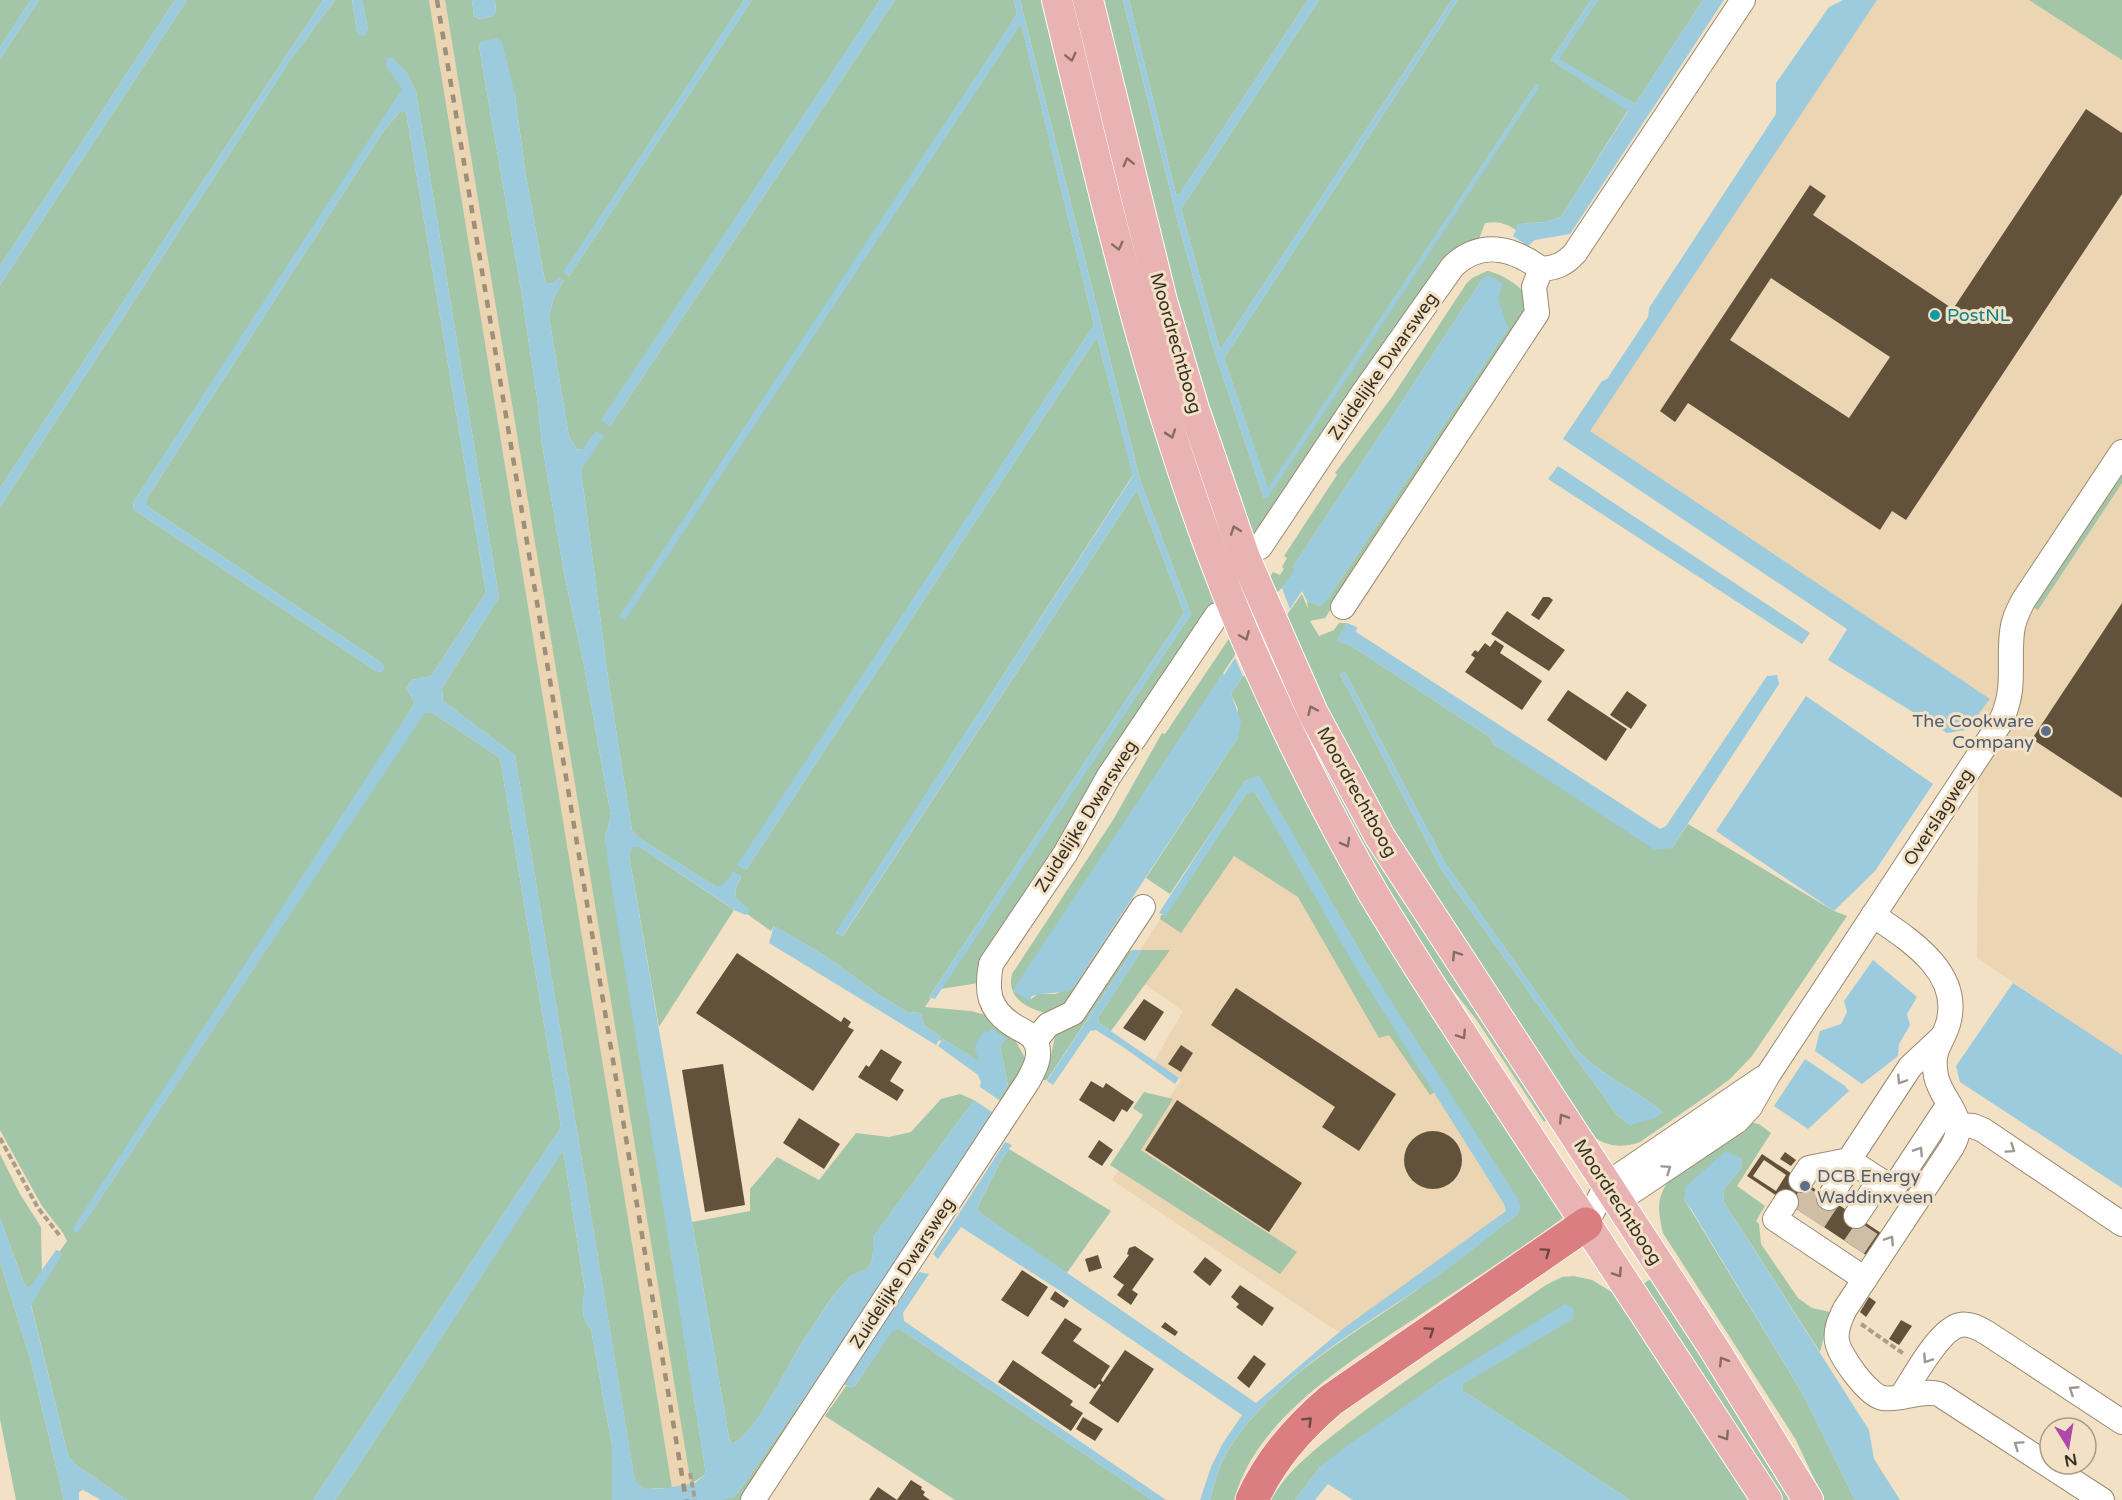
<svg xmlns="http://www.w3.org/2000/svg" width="2122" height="1500" font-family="'Varela Round',sans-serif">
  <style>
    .built { fill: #ebd5b3 }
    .green { fill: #a3c5a8; fill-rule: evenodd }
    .water { fill: #9ccbdd }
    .building { fill: #62523b; fill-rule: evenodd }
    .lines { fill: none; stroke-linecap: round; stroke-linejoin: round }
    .minor-tunnel { stroke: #cebea5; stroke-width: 24; stroke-dasharray: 24 12; stroke-linecap: butt }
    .minor-casing { stroke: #9b8a71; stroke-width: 26 }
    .major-casing { stroke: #fff; stroke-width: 32 }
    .highway-casing { stroke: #fff; stroke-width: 34 }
    .path { stroke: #ab9d88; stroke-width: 4; stroke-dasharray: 6 3; stroke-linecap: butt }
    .minor { stroke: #fff; stroke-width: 24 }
    .major { stroke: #e9b2b3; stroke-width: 30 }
    .highway { stroke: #db7e81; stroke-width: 33 }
    .rail { stroke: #9c8f7b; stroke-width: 4.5; stroke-dasharray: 8 8; stroke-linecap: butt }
    .oneway { stroke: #886b65 }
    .oneway2 { stroke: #9c9892 }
    .oneway3 { stroke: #694841 }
    .culture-dot { fill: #0f9aa8; stroke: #f3e1c5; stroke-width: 2 }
    .service-dot { fill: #5c6f8a; stroke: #f3e1c5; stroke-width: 2 }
    .labels { text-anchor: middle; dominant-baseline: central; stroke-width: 6; stroke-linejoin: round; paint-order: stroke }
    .culture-label { font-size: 18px; fill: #0d838f; stroke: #f3e1c5; text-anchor: start }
    .street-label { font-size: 18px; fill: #383126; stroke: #f3e1c5 }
    .service-label { font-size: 18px; fill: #4e5e75; stroke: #f3e1c5; text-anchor: end }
  </style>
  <rect width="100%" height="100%" fill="#f3e1c5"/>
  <g class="built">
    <path d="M429,0h16l249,1500 -22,-12z"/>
    <path d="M1860,0h262v1056l-145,-98 2,-234 -16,-15 -392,-270z"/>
    <path d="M1249,786l266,422 -172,127 -231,-155 70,-101 -29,-16 30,-52 -57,-40z"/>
  </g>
  <g class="green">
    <path d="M0,0h31l-31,47z"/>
    <path d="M39,0h136l-175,266v-207z"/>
    <path d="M187,0h136l-323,488v-203z"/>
    <path d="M335,0h17l5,32 11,-2 -6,-30h67l243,1488 -27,1 -10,-7 -120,-727 -72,-54 -1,-13 57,-91 -83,-505 -11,-22 -19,-5 17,24 -270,414 1,7 242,161 6,1 2,-4 -2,-5 -235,-157v-8l236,-366 17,-20h6l80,481 -55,83 -19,4 -6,8 9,15 -337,529 346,-519 7,-1 69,46 61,369 -248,373h-186l-51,-35 -8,-10 -37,-151 30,-49 -1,-4 7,-10 -4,-8 -21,-27 -42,-76v-623l289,-445z"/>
    <path d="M445,0h27l2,16 6,3 13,-3 3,-5 -1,-11h249l-180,272 5,4 183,-276h128l-278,420 8,6 285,-426h119l3,14 -393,606 397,-597 73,302 -356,540 8,5 351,-533 36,138 -297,458 7,3 294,-446 47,123 -255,384 2,1 -6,9 46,4 18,5 26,24 10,18v9l-23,35 -3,-2 9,-15 -8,-39 6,-7 -26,23 -37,-23 -2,2 -2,-1 2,-3 -17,-12 -3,-12 -14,-1 -32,-20 -51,-37 -50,-29 -3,5 -24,-17 2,-4 -14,-13 1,-9 5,-11 -20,10 -6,-1 -76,-48 -7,-7 -23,-146 -28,-215 15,-39 -13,19 -6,-1 -8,-12 -20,-120 5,-20 10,-16 -5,-3 -5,5 -6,1 -3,-3 -20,-111 -10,-75 -33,-54 -3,5 43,250 15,102 5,46 22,129 20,92 27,151 -6,21 101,637 -15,10z"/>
    <path d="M1020,0h25l170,600 -18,27 -219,356 -37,6 250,-375 -51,-134z"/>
    <path d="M1099,0h24l55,223 36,128 50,147 275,-412 -3,-2 -268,405 -44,-131 234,-358h133l-40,60 77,50 -67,107 -16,5 -26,2 -3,6c-11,-7 -18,-9 -31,-7l-6,16 -28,12 -11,11 -188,281 -77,-238z"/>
    <path d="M1129,0h179l-129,195 -3,-1z"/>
    <path d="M1319,0h133l-232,350 -39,-141z"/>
    <path d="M1598,0h105l-68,104 -77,-45z"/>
    <path d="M2029,0h93v60z"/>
    <path d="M1487,271c11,1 35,15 40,26 2,4 2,10 2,15l-204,306 -15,3 9,15 15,-6 5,-7h8l-10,18 13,4 141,93 2,6 179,104 16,-24 146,87 13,5 -95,140 -22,23 -19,14 -71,49c-19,7 -35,4 -51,-8l-168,-251 -75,-128 -63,-135 19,-26 6,15 -1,-8 14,5 8,-9 179,-268 -22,-51h-3l-190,289 2,3 -13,18 -9,8 -6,-15 6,-9 7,3 4,-6 -2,-2 5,-9 -3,-2 53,-81 -2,-2 57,-76 74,-113 6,-6zM1345,672l100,191 132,187c24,25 59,40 86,62l-33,13 -13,-10 -175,-244 -102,-197z"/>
    <path d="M2122,473v10l-84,127 -5,-3z"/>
    <path d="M1230,637l6,14 -1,4 -221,336 17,8 7,-5h17l18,-6 60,-90 7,4 -64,94 -25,18c-22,-4 -45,-15 -39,-40l101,-154 49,-87 3,1z"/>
    <path d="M1269,643l281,475 -6,4 -66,-100 -65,-84 -67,-116 -83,-171z"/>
    <path d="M1243,676l8,1 316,538c-44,32 -90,62 -135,92 -71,48 -174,105 -198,193h-24c5,-17 9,-36 19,-51 48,-77 139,-122 209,-174 27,-19 53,-41 80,-61l-153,-254 -106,-184 -14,5 -75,113 -24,-16 92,-141v-28l-7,-15z"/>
    <path d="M1249,792h6l2,4 178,296 -5,3 -41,-60 -10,3 -81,-141 -64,-41 -53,77 -21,-14 1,-4h5l80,-121z"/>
    <path d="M639,846l95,64 -75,117 -30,-172 4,-8z"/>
    <path d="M1133,950l-86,130h-5l-1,-6 10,-18 4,-20 20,-12 50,-71z"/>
    <path d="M1142,950h28l-59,81 -12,-8 -1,-5z"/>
    <path d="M1144,1092l29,7 -32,51 156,102 -17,22 -170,-109 33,-50 -10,-7z"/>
    <path d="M960,1094l14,6 -101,137c0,9 1,20 -3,27 -6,10 -15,7 -22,15 -18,18 -32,43 -46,64 -14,21 -48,94 -70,101l-3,-6 -37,-216 58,-11v-22l27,-32 42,23 37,-47 33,4 22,-5 30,-33z"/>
    <path d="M992,1112l1,9 -248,379h-26l15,-3 8,-10 80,-115z"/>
    <path d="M1747,1122l12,2 12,9 -34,53 28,20 -9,15 3,3 2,20 37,54 14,10 18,4 -10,40 -96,-150 -1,-12 17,-20 2,-6 -1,-6 -57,41 120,197 51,104h-31l-28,-60 -133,-207c-6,-25 -7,-37 10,-58z"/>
    <path d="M1009,1149l102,62 -45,63 -87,-62 -2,-4 24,-48z"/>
    <path d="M563,1150l22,140c-3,14 -5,27 6,39l21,117v54h-277l18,-26z"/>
    <path d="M0,1154l20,40 21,33 1,50 -14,17 -28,-76z"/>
    <path d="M0,1262l30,96 34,142h-48l-16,-81z"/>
    <path d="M1574,1276l18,4 23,14 137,206h-122l-168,-110 1,-6 -16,-7 -127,90 -25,33h-24c17,-31 47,-53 75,-75 64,-50 133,-94 200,-140l16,-8z"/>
    <path d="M1653,1277l142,223h-14l-142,-213z"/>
    <path d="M896,1329h4l252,171h-197l-130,-84 21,-30 8,1 38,-56z"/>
  </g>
  <g class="water">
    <path d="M31,0h8l-39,59v-12z"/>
    <path d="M175,0h12l-187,285v-19z"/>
    <path d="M323,0h12l-46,62 -289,445v-19z"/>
    <path d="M352,0h10l6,30 -2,5 -6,1 -3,-4z"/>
    <path d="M472,0h23l1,11 -3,5 -13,3 -6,-3z"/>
    <path d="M744,0h8l-183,276 -6,-4z"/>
    <path d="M880,0h15l-285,426 -9,-6z"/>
    <path d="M1014,0h6l120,480 51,134 -256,385 -6,-2 255,-384 -47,-123 -295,447 -6,-5 297,-456 -36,-139 -351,533 -9,-5 357,-540 -73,-301 -396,596 -6,-3 398,-603z"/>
    <path d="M1123,0h6l47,194 3,1 129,-195h11l-138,209 39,141 232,-350h6l-234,358 44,130 268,-404 4,2 -272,411 -4,1 -50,-147 -36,-128z"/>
    <path d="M1591,0h7l-39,59 76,45 68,-104h21l-154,234 -35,6 -7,6 -15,-10 6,-12 26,-2 16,-5 67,-106 -77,-51z"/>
    <path d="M1843,0h34l-287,431 400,268 -24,31 -19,3 -119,-73 19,-31 -284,-190 39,-58 5,-2 41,-62 1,-9 127,-194v-31l53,-76z"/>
    <path d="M497,38l5,4 13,53 10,75 20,111 3,3 6,-1 5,-5 5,3 -10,16 -5,20 20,120 8,12 5,1 14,-19 8,5 -23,34 28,215 23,146 7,7 76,48c10,1 13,-7 18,-15l8,5 -5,12 -1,9 15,13 -4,5 -10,-4 -97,-65 -6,2 -4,7 100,583 3,6c21,-6 56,-80 70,-101 14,-21 28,-45 46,-64 6,-8 16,-5 22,-15 4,-7 3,-18 3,-27l101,-137 18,12 -170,260 -80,115 -8,10 -12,3h-110v-54l-21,-117c-11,-12 -9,-25 -6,-40l-22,-138 -210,323 -18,26h-22l248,-373 -61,-369 -69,-46 -7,2 -346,518h-4l-1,-4 342,-525 -9,-15 6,-8 19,-4 55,-83 -80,-481h-6l-17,20 -236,366v8l235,157 2,5 -2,4 -6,-1 -242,-161 -1,-7 269,-414 -16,-24 1,-7 4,-1 14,13 11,22 83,505 -57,91 1,13 72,54 120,726 10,8h15l35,-6 11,-9 -98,-610 -3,-27 6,-21 -27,-151 -20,-92 -22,-129 -5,-46 -15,-102 -43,-250 3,-5z"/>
    <path d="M1489,275l14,9 -5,14 10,31 -179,268 -8,9 -14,-5 -5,-10 -12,18 -8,-21 12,-17 -1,-4 190,-289z"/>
    <path d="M1558,466l252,167 -8,11 -254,-165z"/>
    <path d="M1347,623l10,4 -1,5 304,197 6,-3 101,-150 10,-1 2,9 -107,164 -17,2 -162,-106 -2,-6 -141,-93 -14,-4z"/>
    <path d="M1235,658l8,18 -12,18 10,27 -3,16 -165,251c-16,8 -33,3 -42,9v5l-18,-12 210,-317 1,2z"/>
    <path d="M1345,672l100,191 132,187c24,25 59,40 86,62l-8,6 -25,7 -13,-10 -175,-244 -102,-197z"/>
    <path d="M1806,696l127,88 -58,87 -41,40 -118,-80z"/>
    <path d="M1259,775l106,185 153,239 3,8 -3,7c-28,21 -54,44 -83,64 -70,47 -161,98 -206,171 -10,15 -14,34 -19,51h-10l11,-33 12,-24 19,-28 -180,-123 -101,-65 -23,32 -5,-5 72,-112 7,3 -11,15 -24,48 2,4 277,191 88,-75 162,-117 -2,-7 -150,-239 -99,-173 -9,2 -80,122 -7,-3 77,-119 9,-13z"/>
    <path d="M774,926l50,29 51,37 32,20 14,1 3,12 17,12 -5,8 -167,-102z"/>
    <path d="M1133,950h9l-44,68 1,5 80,55 -4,6 -52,-37 -27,-17 -6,1 -37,54 -6,-4z"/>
    <path d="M1873,960l44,37 -10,17 3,11 -11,19 -1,12 -36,28 -47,-33 5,-20 21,-7 6,-12 -3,-11z"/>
    <path d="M2013,983l109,72v133l-162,-106 -4,-16z"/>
    <path d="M991,1028l16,11 -7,7 8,39 -9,15 -19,-13 1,-5 -3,-7 -40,-29 5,-7 36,22c-6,-17 -5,-14 5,-30l4,1z"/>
    <path d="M1805,1059l40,27 4,5 -41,38 -34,-23z"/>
    <path d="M1726,1151l15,7 1,6 -2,6 -17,20 1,12 145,228 5,29 26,41h-45l-51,-104 -113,-187 -7,-10 2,-13z"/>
    <path d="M0,1218l25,68 5,1 26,-37 4,1 2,4 -31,50 37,150 8,10 51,35h-26l-18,-10 -4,2v8h-15l-34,-142 -30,-96z"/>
    <path d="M919,1272l10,2 -26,39 1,8 262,179h-14l-252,-171 -8,3 -39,56 -10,-4z"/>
    <path d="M1565,1304l9,5 -1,10 -110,65 -1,6 168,110h-277l-25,-16 -13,16h-20l25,-33 28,-22 99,-68z"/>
  </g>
  <g class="building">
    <path d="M2086,109l36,24v61l-216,326 -14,-9 -12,19 -192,-127 -13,19 -15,-11 150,-226 16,11 -13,19 140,94zM1771,278l119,79 -41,61 -119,-78z"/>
    <path d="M1543,597h6l4,3 -14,20 -8,-5z"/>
    <path d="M2122,603v195l-90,-59z"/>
    <path d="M1507,611l58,39 -16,21 -58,-37z"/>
    <path d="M1495,640l9,6 -4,7 42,28 -20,29 -57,-38 10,-14 -4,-3 4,-5 3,2 7,-9 5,4z"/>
    <path d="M1568,690l59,39 -21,32 -59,-41z"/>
    <path d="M1627,691l20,14 -16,24 -21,-14z"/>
    <path d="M737,953l104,69 3,-5 7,5 -3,5 6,3 -41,61 -117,-78z"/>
    <path d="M1236,988l160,106 -37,57 -37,-24 13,-20 -124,-82z"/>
    <path d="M1144,999l20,13 -19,29 -22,-13z"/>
    <path d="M1181,1045l12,8 -12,19 -13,-8z"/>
    <path d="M881,1049l21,13 -12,19 14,9 -7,11 -39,-24 8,-12 3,2z"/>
    <path d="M723,1064l22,141 -40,7 -23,-142z"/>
    <path d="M1091,1081l12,7 3,-5 28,19 -7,10 -5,-3 -8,13 -35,-22z"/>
    <path d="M1177,1100l125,83 -33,49 -124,-82z"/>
    <path d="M799,1118l41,26 -16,25 -41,-26z"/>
    <circle cx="1433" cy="1160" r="29"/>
    <path d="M1099,1140l14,10 -11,16 -14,-9z"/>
    <path d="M1785,1152l11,8 -5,6 -11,-7z"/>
    <path d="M1762,1154l119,79 -15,22 -119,-79zM1764,1160l22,15 -10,16 -23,-15z"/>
    <path d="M1135,1246l19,13 -22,31 6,4 -7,11 -14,-10 7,-10 -11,-8 16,-22 -2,-1 2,-6z"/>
    <path d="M1098,1255l4,13 -13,4 -4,-13z"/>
    <path d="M1205,1257l17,13 -12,16 -17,-14z"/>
    <path d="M1022,1270l26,17 -20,30 -27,-17z"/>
    <path d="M1240,1285l34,23 -12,18 -26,-19 3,-3 -8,-7z"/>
    <path d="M1055,1291l14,10 -5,7 -14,-9z"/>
    <path d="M1869,1297l7,5 -10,15 -6,-5z"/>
    <path d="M1065,1318l17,11 -9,12 37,25 -9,14 2,2 22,-32 29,19 -36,54 -29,-20 12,-18 -2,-1 -4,5 -54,-36z"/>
    <path d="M1901,1320l11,6 -13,19 -10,-6z"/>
    <path d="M1165,1322l13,10 -3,4 -14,-9z"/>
    <path d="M1254,1355l12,9 -17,24 -12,-10z"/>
    <path d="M1013,1360l60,41 -3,4 13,8 -12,18 -73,-49z"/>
    <path d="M1083,1417l20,12 -8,12 -19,-12z"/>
    <path d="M911,1480l11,7 -1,2 4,3 -2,3 7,5h-61l9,-13 19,13z"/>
  </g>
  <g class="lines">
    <g class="minor-tunnel">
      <path d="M1800,1211l15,-22"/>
      <path d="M1814,1221l15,-23"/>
      <path d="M1854,1247l15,-22"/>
    </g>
    <g class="minor-casing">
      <g id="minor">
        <path d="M1260,547l101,-151 92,-130c28,-26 59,-19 88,3 15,-1 24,-5 34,-16l168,-253"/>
        <path d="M1343,607l194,-294 -3,-26 7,-18"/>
        <path d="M1873,915c35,24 90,57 75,109 -7,22 -17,25 -12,52 6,28 34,40 16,71l-107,162c-5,10 -10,21 -8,32 2,14 31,55 46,57 19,3 37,-9 56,-4l163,106"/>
        <path d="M1941,1038l-31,29 -61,93 44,29 56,-85"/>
        <path d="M1035,1041l13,-16 25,-12 70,-106"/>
        <path d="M1959,1125l14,1 10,4 139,94"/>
        <path d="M1801,1180l8,-12 40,-8"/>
        <path d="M1829,1198l23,-35"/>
        <path d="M1618,1201l119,-80 13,-14 18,-32 232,-352c17,-35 8,-56 12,-91 1,-12 6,-21 11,-31l99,-149"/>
        <path d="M1786,1202l-11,17 90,60"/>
        <path d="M1856,1216l24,-36"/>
        <path d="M1586,1224l21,-40 156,-106"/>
        <path d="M1901,1397c12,-18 38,-68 59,-72 9,-2 19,3 27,8l135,89"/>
        <path d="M753,1500l275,-419c6,-11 15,-26 7,-40 -4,-8 -15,-11 -22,-16 -25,-16 -27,-34 -22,-61l74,-110 44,-78 108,-161"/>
      </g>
    </g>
    <g class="major-casing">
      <g id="major">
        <path d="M1057,0c55,226 106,455 202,668 34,76 72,152 114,225 46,77 96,152 145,227 82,127 166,253 249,380"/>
        <path d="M1088,0l74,301 32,108 51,149 68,155 67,124 335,513 93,150"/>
      </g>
    </g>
    <g class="highway-casing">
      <path id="highway" d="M1252,1500c18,-40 46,-72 79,-100l255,-176"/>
    </g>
    <g class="path">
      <path d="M0,1138l38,70 22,28"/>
      <path d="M1861,1324l43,30"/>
      <path d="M690,1473l5,27"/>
    </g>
    <use href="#minor" class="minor"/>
    <use href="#major" class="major"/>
    <use href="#highway" class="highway"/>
    <path class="rail" d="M437,0l249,1500"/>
  </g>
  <defs><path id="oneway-chevron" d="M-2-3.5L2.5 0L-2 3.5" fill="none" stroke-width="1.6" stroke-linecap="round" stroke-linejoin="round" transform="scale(1.5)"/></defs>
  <g class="oneway">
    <use href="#oneway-chevron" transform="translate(1071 57) rotate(76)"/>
    <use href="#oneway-chevron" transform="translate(1128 162) rotate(-104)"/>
    <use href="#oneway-chevron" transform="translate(1118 246) rotate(76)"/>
    <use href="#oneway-chevron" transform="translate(1171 434) rotate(71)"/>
    <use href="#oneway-chevron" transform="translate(1235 530) rotate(-110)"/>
    <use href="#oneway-chevron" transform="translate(1245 636) rotate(67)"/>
    <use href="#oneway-chevron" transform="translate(1312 710) rotate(-115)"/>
    <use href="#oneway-chevron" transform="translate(1346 843) rotate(61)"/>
    <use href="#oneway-chevron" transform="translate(1456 955) rotate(-123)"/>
    <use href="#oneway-chevron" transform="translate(1462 1035) rotate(57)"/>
    <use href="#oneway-chevron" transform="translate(1563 1118) rotate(-123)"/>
    <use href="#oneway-chevron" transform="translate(1618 1273) rotate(57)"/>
    <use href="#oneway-chevron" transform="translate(1723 1361) rotate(-122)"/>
    <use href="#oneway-chevron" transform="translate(1725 1436) rotate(57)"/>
  </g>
  <g class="oneway2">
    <use href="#oneway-chevron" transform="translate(1901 1080) rotate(123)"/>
    <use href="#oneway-chevron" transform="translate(2011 1149) rotate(34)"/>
    <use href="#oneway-chevron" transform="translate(1919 1151) rotate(-57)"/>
    <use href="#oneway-chevron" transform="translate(1667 1169) rotate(-34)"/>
    <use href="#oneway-chevron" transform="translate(1890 1240) rotate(-57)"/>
    <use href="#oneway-chevron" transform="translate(1927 1359) rotate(124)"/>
    <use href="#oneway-chevron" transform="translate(2073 1390) rotate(-147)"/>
    <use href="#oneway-chevron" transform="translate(2018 1445) rotate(-146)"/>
  </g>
  <g class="oneway3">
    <use href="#oneway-chevron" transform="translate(1546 1252) rotate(-35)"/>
    <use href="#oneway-chevron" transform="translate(1430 1331) rotate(-34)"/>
    <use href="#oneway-chevron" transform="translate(1308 1421) rotate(-45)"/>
  </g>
  <circle class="culture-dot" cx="1935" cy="315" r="6"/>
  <g class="service-dot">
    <circle cx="2046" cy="731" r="6"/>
    <circle cx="1805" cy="1186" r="6"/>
  </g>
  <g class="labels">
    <g class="culture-label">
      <text x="1947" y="315">PostNL</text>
    </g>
    <g class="street-label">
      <text transform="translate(1176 343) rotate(74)">Moordrechtboog</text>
      <text transform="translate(1383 366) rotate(-55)">Zuidelijke Dwarsweg</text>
      <text transform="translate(1357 792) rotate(61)">Moordrechtboog</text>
      <text transform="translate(1086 816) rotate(-58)">Zuidelijke Dwarsweg</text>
      <text transform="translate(1938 817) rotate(-57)">Overslagweg</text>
      <text transform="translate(1618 1202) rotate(57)">Moordrechtboog</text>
      <text transform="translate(902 1273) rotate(-57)">Zuidelijke Dwarsweg</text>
    </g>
    <g class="service-label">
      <text x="2034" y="721">The Cookware<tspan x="2034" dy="21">Company</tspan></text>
      <text x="1817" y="1176" text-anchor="start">DCB Energy<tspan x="1817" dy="21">Waddinxveen</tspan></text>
    </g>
  </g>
  <g transform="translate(2068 1446) rotate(169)"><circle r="28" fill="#f3e1c5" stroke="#a89b85" stroke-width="1.5"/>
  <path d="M0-4.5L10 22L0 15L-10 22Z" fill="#b048ac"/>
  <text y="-9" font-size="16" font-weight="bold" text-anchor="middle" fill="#383126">N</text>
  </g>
</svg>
